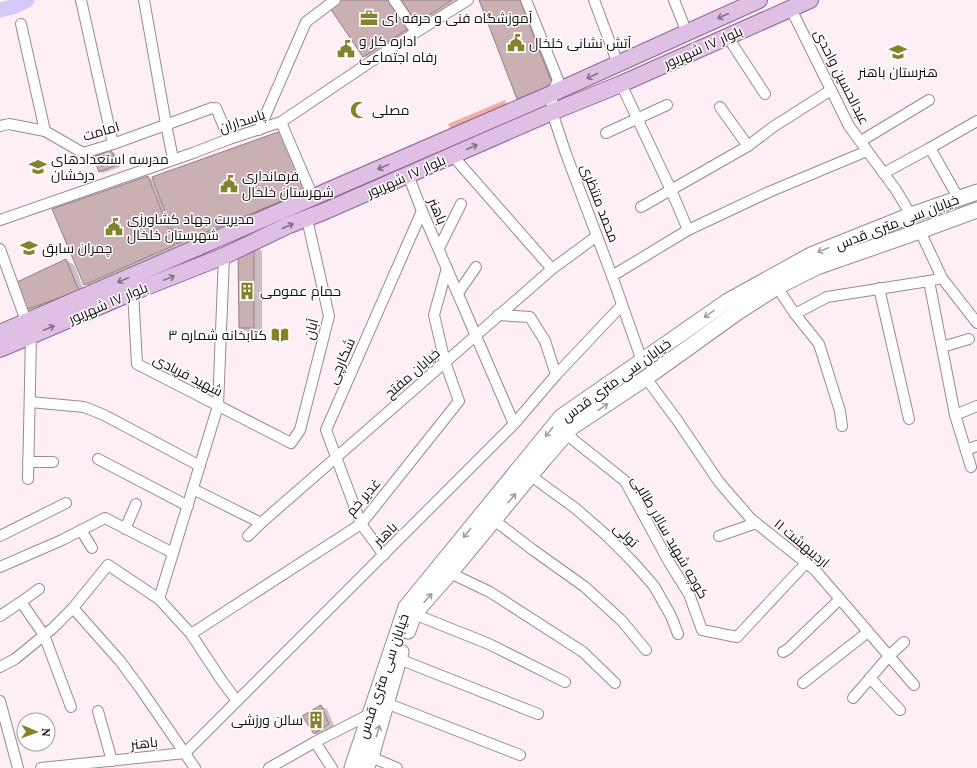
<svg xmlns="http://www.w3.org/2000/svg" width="977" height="768" font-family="Lora,Cairo,serif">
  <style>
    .green { fill: #eeb0a0 }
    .shadow { fill: #0003 }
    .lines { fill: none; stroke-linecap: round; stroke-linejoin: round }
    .river { stroke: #d5c9f7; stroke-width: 15 }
    .building { fill: #cab0b2; stroke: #977e81 }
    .minor-casing { stroke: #9d8792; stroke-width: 12 }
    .secondary-casing { stroke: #9d8792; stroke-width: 17 }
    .primary-casing { stroke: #8b6590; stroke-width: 18 }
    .minor { stroke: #fff; stroke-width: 10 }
    .secondary { stroke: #fff; stroke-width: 15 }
    .primary { stroke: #e0bfe5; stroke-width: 16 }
    .oneway { stroke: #856f86 }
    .oneway2 { stroke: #a19ea0 }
    .labels { text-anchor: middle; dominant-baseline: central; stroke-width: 3; stroke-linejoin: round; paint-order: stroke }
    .poi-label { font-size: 14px; fill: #150d11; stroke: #fff; text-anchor: start }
    .street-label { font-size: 14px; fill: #150d11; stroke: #fff }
  </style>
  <rect width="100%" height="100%" fill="#feeff6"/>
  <path class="green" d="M505,100l2,6 -56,24 -3,-6z"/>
  <g class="shadow">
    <path d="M342,0h50l24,33 -45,27 -7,-4z"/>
    <path d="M403,0h61l-39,27 -8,-5z"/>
    <path d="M483,0h43l34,90 -35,13 -7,-4z"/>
    <path d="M281,132l32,63 -127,53 -5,-3 1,4 -89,40 -8,-5 63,-107 7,4z"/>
    <path d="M111,151l4,2 5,14 -17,6 -3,-2 -5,-14z"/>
    <path d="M254,247l8,4v81h-14l-8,-4z"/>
    <path d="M66,260l8,5 12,30 -52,19 -8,-5z"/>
    <path d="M321,706l6,3 8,19 -14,9 -6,-3 -11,-18z"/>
  </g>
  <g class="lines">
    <path class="river" d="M0,10l13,-3 14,-7"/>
  </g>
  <g class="building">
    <path d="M341,0h47l21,28 -46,29 -33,-49z"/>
    <path d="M401,0h51l-35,23z"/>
    <path d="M479,0h41l33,86 -36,13z"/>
    <path d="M281,131l25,60 -129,53 -25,-67z"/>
    <path d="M111,150l6,15 -18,7 -6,-15z"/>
    <path d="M148,176l27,69 -91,40 -32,-76z"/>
    <path d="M254,246v82h-15l-1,-74z"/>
    <path d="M66,259l13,32 -54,19 -10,-27z"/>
    <path d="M321,705l8,19 -15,10 -12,-18z"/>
  </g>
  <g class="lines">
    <g class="minor-casing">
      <g id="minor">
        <path d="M81,0l32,144"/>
        <path d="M144,0l22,124 7,35"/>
        <path d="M394,0l22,32"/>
        <path d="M526,0l32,80 -6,14v18l14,42 46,122 30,85"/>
        <path d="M594,0l24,64"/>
        <path d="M674,0l13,33"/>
        <path d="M791,9l58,117 47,64 15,25"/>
        <path d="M21,24l24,107"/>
        <path d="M727,36l38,58"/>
        <path d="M621,84l50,106 17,40"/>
        <path d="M216,108l13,31"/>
        <path d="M281,122l32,75"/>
        <path d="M0,126l9,-2 36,7 38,22 30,-9 99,-36"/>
        <path d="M259,130l47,-108 29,-22"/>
        <path d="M606,133l61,-28"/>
        <path d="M861,141l68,-41"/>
        <path d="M748,146l25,-19 58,-37"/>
        <path d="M930,148l29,51"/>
        <path d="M452,155l100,114"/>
        <path d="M884,173l46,-25 47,-27"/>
        <path d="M408,175l14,36 92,213"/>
        <path d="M641,207l107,-61 -28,-39"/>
        <path d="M0,220l193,-67 36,-14 52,-17 113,-76 74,-46"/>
        <path d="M920,231l22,47 35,45"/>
        <path d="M439,248l22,-44"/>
        <path d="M0,249l26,72"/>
        <path d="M612,276l76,-46 81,-38 98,-41"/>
        <path d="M929,281l26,134 16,52"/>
        <path d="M777,287l18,27 24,30 21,67 2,15"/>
        <path d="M879,288l30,131"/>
        <path d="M133,292l4,72 154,79 9,-13 29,-114 -22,-97"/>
        <path d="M458,293l18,-26"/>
        <path d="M795,314l32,-17 102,-16 13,-3"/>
        <path d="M498,315l32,2 15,24 11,34"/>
        <path d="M942,347l27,-8"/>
        <path d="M646,378l31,42 42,62 32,37 64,51 99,115"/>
        <path d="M30,402l54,5 20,8 96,51"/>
        <path d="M955,415l22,-9"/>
        <path d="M566,434l59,47 44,81 20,32 13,36 35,7 69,-74"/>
        <path d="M966,450l11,-4"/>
        <path d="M98,459l90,47"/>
        <path d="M28,462h25"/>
        <path d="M531,476l44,32 31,27 27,27 21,24 17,30 7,18"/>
        <path d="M28,479l3,-143"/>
        <path d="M193,489l68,34"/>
        <path d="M494,520l39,30 52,37 37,34 24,29"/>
        <path d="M125,529l11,-25"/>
        <path d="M81,530l11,18"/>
        <path d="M0,536l66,-33"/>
        <path d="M248,536l13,-13 291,-254 45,-33"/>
        <path d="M719,536l37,-13"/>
        <path d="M384,555l-23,-31 -35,-94 96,-219"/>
        <path d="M0,567l62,-27 43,-22 68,35"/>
        <path d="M450,573l40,19 93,60 32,31"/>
        <path d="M39,589l-18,13 23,33 27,72"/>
        <path d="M159,599l59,-193 6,-150"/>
        <path d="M73,608l47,53 20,27 55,80"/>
        <path d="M414,614l75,30 76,38"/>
        <path d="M0,616l21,-14"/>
        <path d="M191,634l170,-110 98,-123 -14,-39 -11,-47 13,-47"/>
        <path d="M783,652l5,-3 52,-50"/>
        <path d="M399,659l139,55"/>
        <path d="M0,667l15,-8 38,-31 20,-20 35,-43 51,34 32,35 31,47 15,20"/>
        <path d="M870,678l30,32"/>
        <path d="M803,683l65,-51"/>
        <path d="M853,698l36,-42 15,-14"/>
        <path d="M0,701l18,67"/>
        <path d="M386,703l134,52"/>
        <path d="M98,711l14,50"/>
        <path d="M315,742l17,26"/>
        <path d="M371,757l26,11"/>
        <path d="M41,768l144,-15 329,-329 42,-49 66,-70"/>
        <path d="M269,768l46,-26 55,-28"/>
      </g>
    </g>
    <g class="secondary-casing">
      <g id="secondary">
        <path d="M408,631l6,-17 36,-41 95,-115 27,-31 74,-49 92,-66 39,-25 40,-20 103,-36 57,-21"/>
        <path d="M352,768l54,-161 155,-190 167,-116 83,-46 100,-40 66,-23"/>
        <path d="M366,768l5,-11 30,-105"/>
      </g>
    </g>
    <g class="primary-casing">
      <g id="primary">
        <path d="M0,333l542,-235 217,-98"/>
        <path d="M0,349l133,-57 91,-36 65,-31 34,-13 229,-100 69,-28 189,-84"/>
      </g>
    </g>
    <use href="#minor" class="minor"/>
    <use href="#secondary" class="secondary"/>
    <use href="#primary" class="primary"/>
  </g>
  <defs><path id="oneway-shaft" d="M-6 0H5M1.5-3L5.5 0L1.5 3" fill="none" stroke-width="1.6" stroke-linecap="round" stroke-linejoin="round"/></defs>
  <g class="oneway">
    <use href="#oneway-shaft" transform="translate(723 16) rotate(156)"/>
    <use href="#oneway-shaft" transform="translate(592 76) rotate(155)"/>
    <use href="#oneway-shaft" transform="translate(472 147) rotate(-24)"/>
    <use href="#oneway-shaft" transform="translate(383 167) rotate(156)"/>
    <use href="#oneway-shaft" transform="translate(288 226) rotate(-23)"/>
    <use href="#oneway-shaft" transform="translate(169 278) rotate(-22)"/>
    <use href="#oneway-shaft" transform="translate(123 280) rotate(157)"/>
    <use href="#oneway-shaft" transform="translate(49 328) rotate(-23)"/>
  </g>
  <g class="oneway2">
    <use href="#oneway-shaft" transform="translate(823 250) rotate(158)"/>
    <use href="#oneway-shaft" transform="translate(709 314) rotate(145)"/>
    <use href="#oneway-shaft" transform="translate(603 407) rotate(-34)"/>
    <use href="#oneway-shaft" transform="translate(549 432) rotate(129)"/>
    <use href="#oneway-shaft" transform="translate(512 498) rotate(-50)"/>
    <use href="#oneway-shaft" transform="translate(467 533) rotate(129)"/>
    <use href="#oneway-shaft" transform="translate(428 598) rotate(-49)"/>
    <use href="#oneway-shaft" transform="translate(378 731) rotate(-74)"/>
  </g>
  <defs>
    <g id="office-bare" transform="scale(1.38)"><path d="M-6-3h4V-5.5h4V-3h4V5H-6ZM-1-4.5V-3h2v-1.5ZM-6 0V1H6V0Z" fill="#84822b" stroke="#fff" stroke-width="2.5" paint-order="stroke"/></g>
    <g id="civic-bare" transform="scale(1.38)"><path d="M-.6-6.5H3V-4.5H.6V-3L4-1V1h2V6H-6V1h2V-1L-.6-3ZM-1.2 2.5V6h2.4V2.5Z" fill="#84822b" stroke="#fff" stroke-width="2.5" paint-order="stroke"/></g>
    <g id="school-bare" transform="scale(1.38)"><path d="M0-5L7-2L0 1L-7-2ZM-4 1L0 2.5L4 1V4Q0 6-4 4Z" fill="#84822b" stroke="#fff" stroke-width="2.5" paint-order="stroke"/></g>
    <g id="mosque-bare" transform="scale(1.38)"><path d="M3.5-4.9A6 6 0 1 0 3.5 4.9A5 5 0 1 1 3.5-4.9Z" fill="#84822b" stroke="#fff" stroke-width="2.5" paint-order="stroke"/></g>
    <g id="building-bare" transform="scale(1.38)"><path d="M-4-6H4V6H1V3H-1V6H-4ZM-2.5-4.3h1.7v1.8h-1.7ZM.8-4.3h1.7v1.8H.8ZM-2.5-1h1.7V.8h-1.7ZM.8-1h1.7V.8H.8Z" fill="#84822b" stroke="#fff" stroke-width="2.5" paint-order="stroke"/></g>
    <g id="library-bare" transform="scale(1.38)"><path d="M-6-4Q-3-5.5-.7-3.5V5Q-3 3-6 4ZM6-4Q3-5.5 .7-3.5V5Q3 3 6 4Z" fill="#84822b" stroke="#fff" stroke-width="2.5" paint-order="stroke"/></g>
  </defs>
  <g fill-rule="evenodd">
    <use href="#office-bare" x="369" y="18"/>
    <use href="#civic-bare" x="516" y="43"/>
    <use href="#civic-bare" x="346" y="49"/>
    <use href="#school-bare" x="898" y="52"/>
    <use href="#mosque-bare" x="359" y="110"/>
    <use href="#school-bare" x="38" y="167"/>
    <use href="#civic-bare" x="229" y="184"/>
    <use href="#civic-bare" x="114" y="227"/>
    <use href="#school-bare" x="29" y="248"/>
    <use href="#building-bare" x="247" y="291"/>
    <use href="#library-bare" x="280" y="335"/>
    <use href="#building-bare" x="316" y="720"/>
  </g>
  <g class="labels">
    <g class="poi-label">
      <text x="382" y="18">آموزشگاه فنی و حرفه ای</text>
      <text x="359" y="41">اداره کار و<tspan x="359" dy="16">رفاه اجتماعی</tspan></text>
      <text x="529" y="43">آتش نشانی خلخال</text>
      <text x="898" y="72" text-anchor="middle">هنرستان باهنر</text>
      <text x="372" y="110">مصلی</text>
      <text x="51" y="159">مدرسه استعدادهای<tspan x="51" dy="16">درخشان</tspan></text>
      <text x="242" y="176">فرمانداری<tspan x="242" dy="16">شهرستان خلخال</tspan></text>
      <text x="127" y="219">مدیریت جهاد کشاورزی<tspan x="127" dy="16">شهرستان خلخال</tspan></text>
      <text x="42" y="248">چمران سابق</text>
      <text x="260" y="291">حمام عمومی</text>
      <text x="267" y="335" text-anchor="end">کتابخانه شماره ۳</text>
      <text x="303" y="720" text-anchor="end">سالن ورزشی</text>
    </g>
    <g class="street-label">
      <text transform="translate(703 47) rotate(-24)">بلوار ١٧ شهریور</text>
      <text transform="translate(842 77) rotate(63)">عبدالحسین واحدی</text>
      <text transform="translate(242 121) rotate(-18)">پاسداران</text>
      <text transform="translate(101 131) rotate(-16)">امامت</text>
      <text transform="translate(406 176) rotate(-24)">بلوار ١٧ شهریور</text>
      <text transform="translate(600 203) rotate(69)">محمد منتظری</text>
      <text transform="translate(438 211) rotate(67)">باهنر</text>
      <text transform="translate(897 222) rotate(-21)">خیابان سی متری قدس</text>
      <text transform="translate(108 303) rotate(-23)">بلوار ١٧ شهریور</text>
      <text transform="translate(311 329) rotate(-76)">آبان</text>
      <text transform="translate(341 361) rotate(-66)">شکارچی</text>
      <text transform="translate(412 373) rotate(-41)">خیابان مفتح</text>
      <text transform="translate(188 375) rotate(27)">شهید فریادی</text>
      <text transform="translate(616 380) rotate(-36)">خیابان سی متری قدس</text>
      <text transform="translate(363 497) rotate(-49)">غدیر خم</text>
      <text transform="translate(385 534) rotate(-45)">باهنر</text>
      <text transform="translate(626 535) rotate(44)">تولی</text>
      <text transform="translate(670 537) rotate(60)">کوچه شهید سالار طالبی</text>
      <text transform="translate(802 543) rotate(40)">۱۱ اردیبهشت</text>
      <text transform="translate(383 676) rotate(-71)">خیابان سی متری قدس</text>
      <text transform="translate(144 743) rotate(-6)">باهنر</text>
    </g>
  </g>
  <g transform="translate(36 732) rotate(92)"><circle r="19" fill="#ffffff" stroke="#a19ea0"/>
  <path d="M0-3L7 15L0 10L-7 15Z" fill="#84822b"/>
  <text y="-6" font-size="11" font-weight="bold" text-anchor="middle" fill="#150d11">N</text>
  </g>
</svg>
